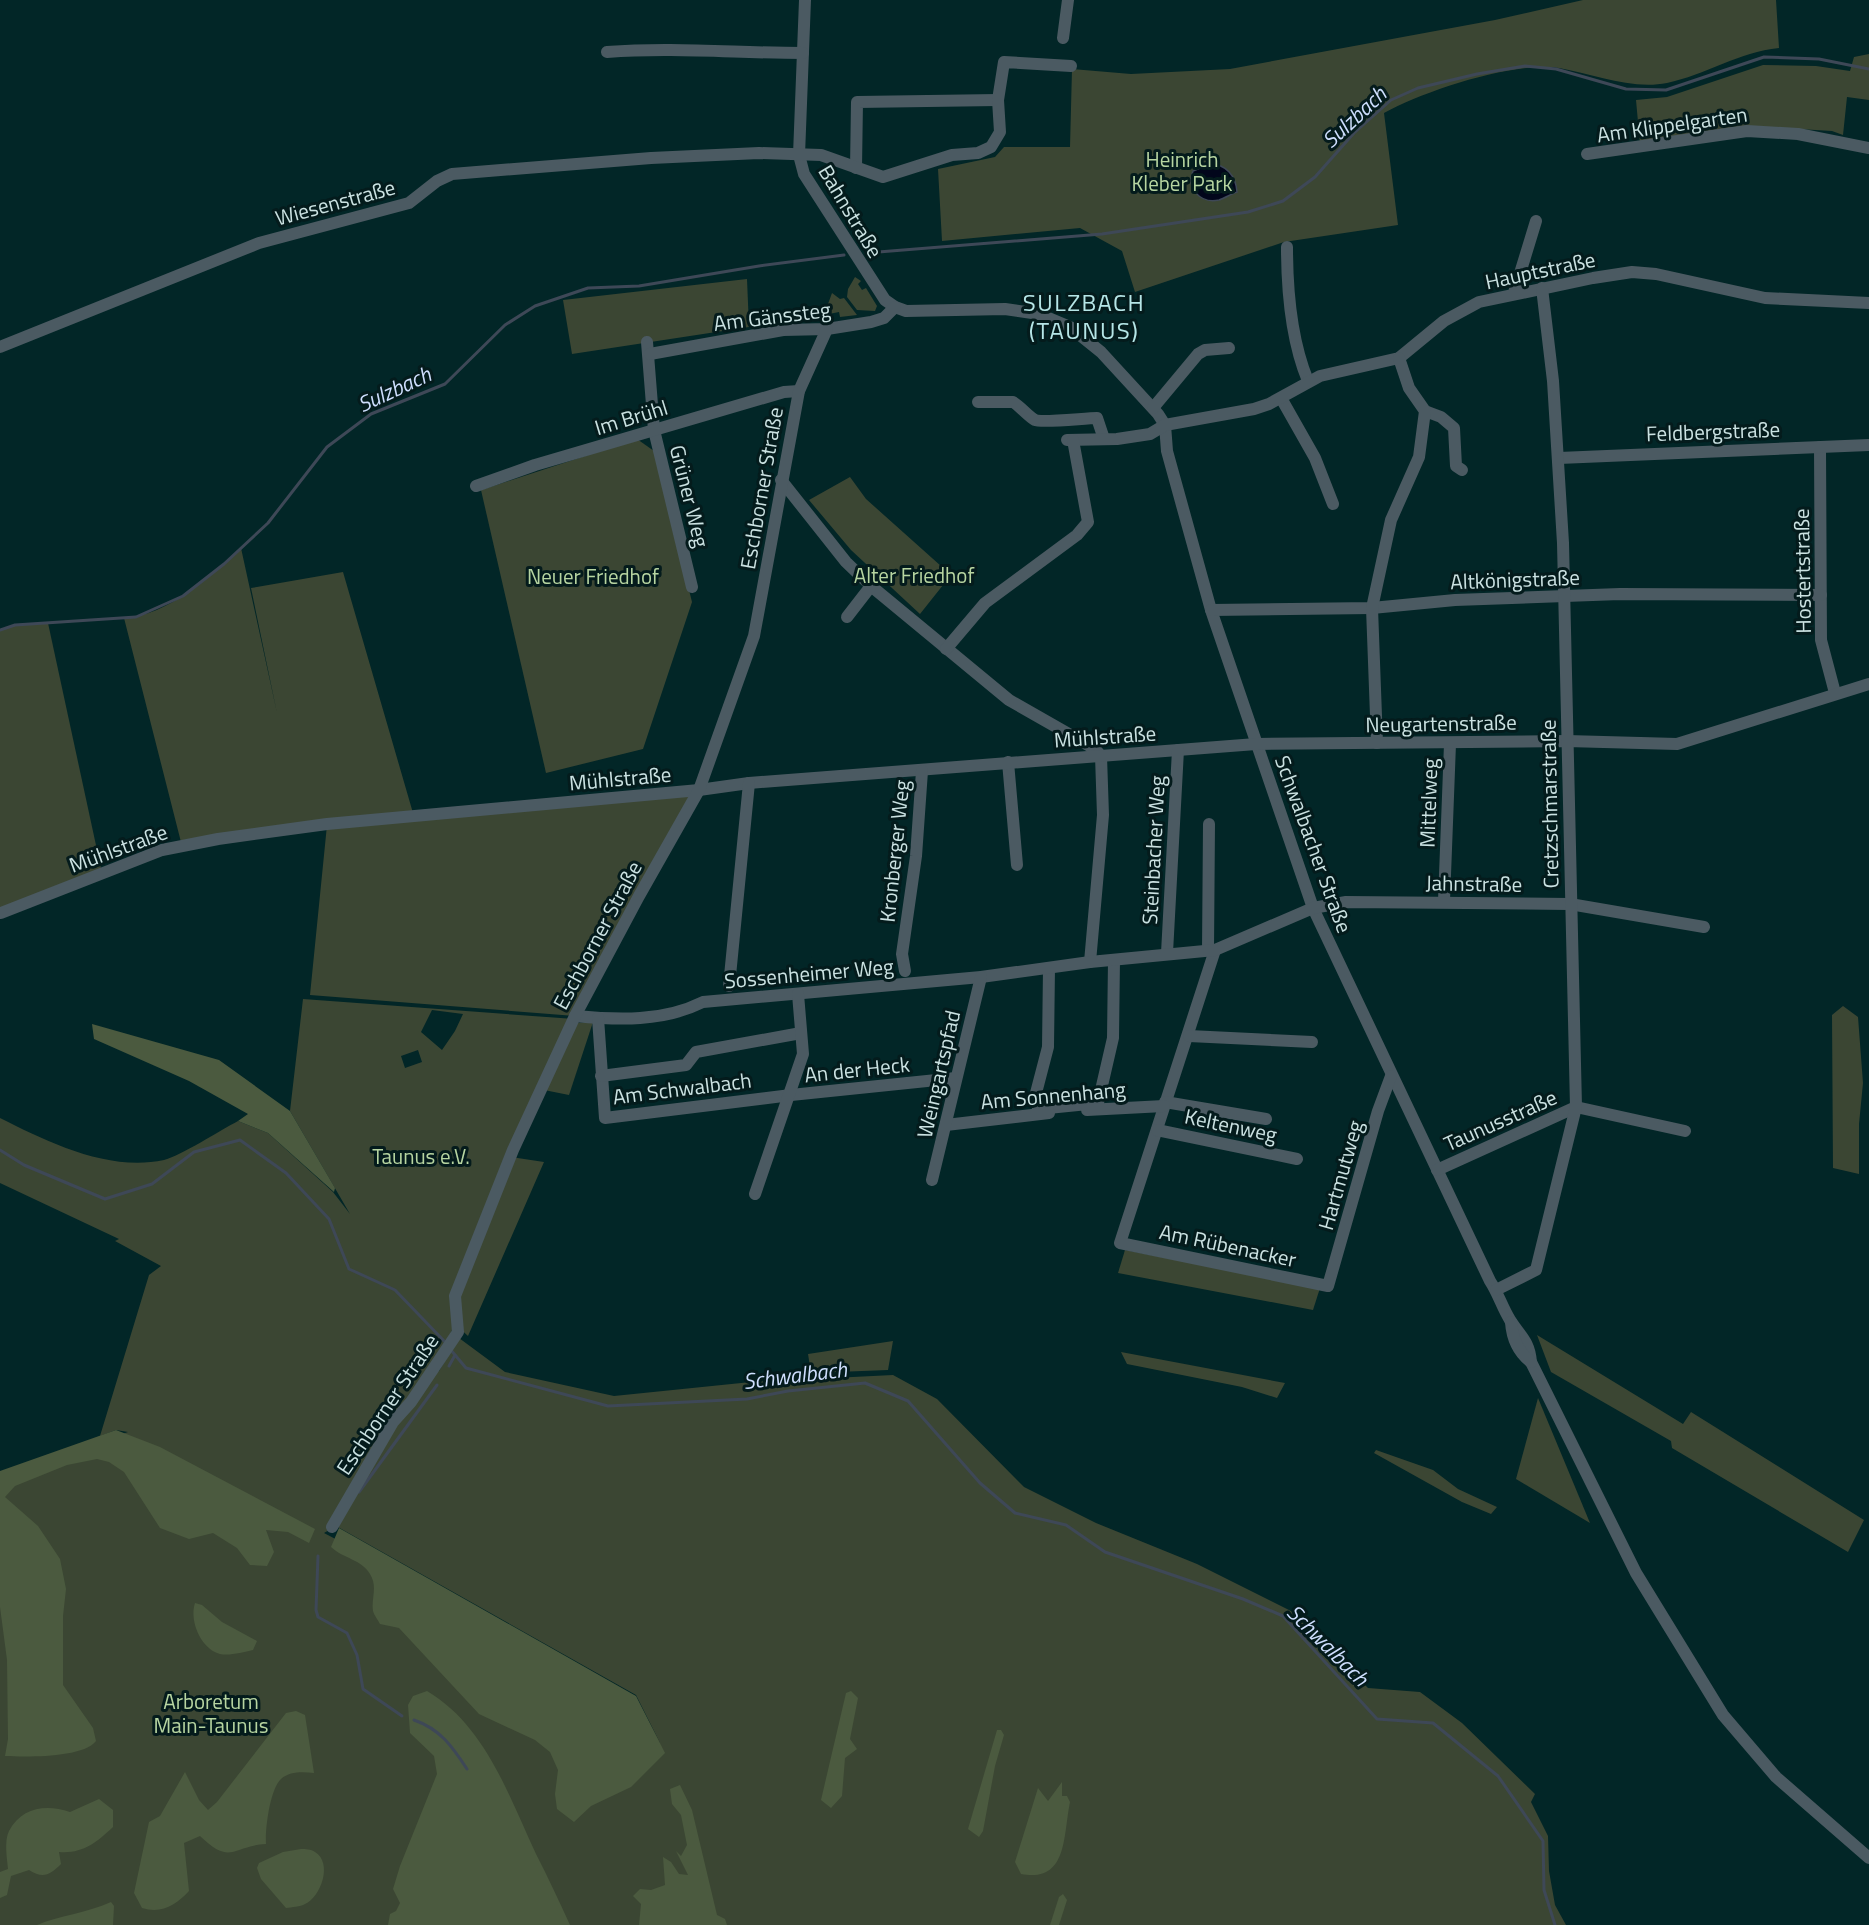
<svg xmlns="http://www.w3.org/2000/svg" width="1869" height="1925" font-family="'Titillium Web',sans-serif">
  <style>
    .green { fill: #3b4633; fill-rule: evenodd }
    .forest { fill: #4b5a3f }
    .water { fill: #02061b; stroke: #3e4857; stroke-width: 1.5; fill-rule: evenodd }
    .lines { fill: none; stroke-linecap: round; stroke-linejoin: round }
    .stream { stroke: #3e4857; stroke-width: 3 }
    .minor { stroke: #4b5a62; stroke-width: 12 }
    .labels { text-anchor: middle; dominant-baseline: central; stroke-width: 6; stroke-linejoin: round; paint-order: stroke }
    .street-label { font-size: 21px; fill: #cbe2e2; stroke: #041b1c }
    .park-label { font-size: 21px; fill: #b7d5a1; stroke: #041b1c }
    .water-label { font-size: 22px; font-style: italic; fill: #cedefd; stroke: #041b1c }
    .quarter-label { font-size: 24px; letter-spacing: 1.5px; fill: #b6e6e7; stroke: #041b1c }
  </style>
  <rect width="100%" height="100%" fill="#022627"/>
  <g class="green">
    <path d="M1583,0h193l3,48c-40,4 -74,27 -112,35 -36,7 -73,-9 -108,-15 -45,-7 -135,23 -175,45l14,112 -114,17 -149,50 -13,-41 -42,-23 -138,13 -4,-72 57,-12 9,-10h66l2,-78 59,5 99,-5 265,-49z"/>
    <path d="M1869,54v46l-22,-3 -4,38 -11,-4 -85,-5 -107,18 -4,-44 31,-3 96,-32 53,1 34,5 4,-14z"/>
    <path d="M855,277l6,4 -3,3 4,6 4,-2 11,18 -2,5 -18,-1 -10,-13 1,-8z"/>
    <path d="M747,279l2,48 -177,27 -9,-54z"/>
    <path d="M832,293l8,6 4,-1 13,17 -17,2 -1,-5 -15,3z"/>
    <path d="M637,439l17,12 38,151 -49,147 -97,24 -65,-283z"/>
    <path d="M850,477l16,22 85,76 -31,39 -69,-64 -42,-50z"/>
    <path d="M241,548l36,165 -26,-125 92,-16 70,241 286,-23 -124,226 -265,-21 17,-170 -145,21 -58,-228c45,-3 85,-41 117,-70z"/>
    <path d="M48,623l54,250 -102,35v-278l15,-5z"/>
    <path d="M303,999l271,20 -63,138 33,5 -76,174 -13,-12 -24,49 8,-2 20,-33 46,34 109,24 137,-14 142,-7 44,24 87,88 72,36 101,41 94,47 77,77 52,4 42,31 73,71 -4,8 17,34 1,35 6,34 11,20h-1566v-450l128,-43 -12,-2 -16,6 49,-161 12,-9 -46,-25 4,-2 -119,-56v-65c48,24 108,54 164,42 16,-4 57,-30 74,-39l30,12 65,59 17,22 -60,-103zM432,1010l31,4 -8,17 -13,19 -21,-18zM418,1050l4,12 -17,6 -4,-12zM336,1526l300,169 24,48 -25,-47 -311,-163z"/>
    <path d="M1843,1006l15,11 5,66 -4,41v50l-26,-6 -1,-153z"/>
    <path d="M593,1022l-24,73 -25,-5 30,-67z"/>
    <path d="M1125,1250l195,38 -7,22 -195,-37z"/>
    <path d="M1537,1335l146,89 8,-12 173,108 -16,32 -176,-104 -1,-7 -120,-69z"/>
    <path d="M893,1341l-5,29 -77,3 -3,-19z"/>
    <path d="M1121,1352l164,31 -8,15 -35,-11 -115,-23z"/>
    <path d="M1538,1398l52,125 -74,-44z"/>
    <path d="M1376,1450l57,20 25,19 39,18 -6,7 -29,-12 -88,-49z"/>
  </g>
  <g class="forest">
    <path d="M1213,179h7l4,6 -3,7 -8,1 -3,-5z"/>
    <path d="M92,1024l127,36 71,51 45,77 -1,4 -66,-59 -30,-12 10,-7 -59,-33 -95,-42z"/>
    <path d="M116,1430l44,17 155,82 -6,14 -21,-11 -22,-2 8,22 -7,14 -17,-1 -13,-17 -24,-15 -24,6 -29,-11 -36,-56 -15,-10 -12,-3 -30,6 -52,21 -10,11 33,29 22,33 6,30 -3,27v69l30,43 3,13c-13,17 -69,16 -91,15l3,-17 -1,-79 -7,-53v-136z"/>
    <path d="M339,1528l297,168 29,57 -34,34 -40,19 -17,16 -17,-13 -2,-15 3,-24 -8,-18 -15,-12 -56,-26 -80,-86 -19,-4c-2,-4 -6,-9 -7,-13 -2,-13 5,-24 -3,-37 -9,-15 -26,-15 -39,-27z"/>
    <path d="M195,1603l7,2 20,17 35,19 -4,9c-10,2 -23,6 -33,4 -19,-5 -31,-33 -25,-51z"/>
    <path d="M427,1691c58,34 82,105 109,163 12,23 23,47 34,71h-182l2,-11 6,-3 4,-8 -7,-14 7,-23 37,-92 -3,-18 -24,-23 -2,-28 5,-9z"/>
    <path d="M851,1691l7,7 -8,41 7,10 -12,9 -3,38 -11,12 -10,-8 25,-107z"/>
    <path d="M296,1711l9,4 9,58c-11,-1 -24,-2 -33,6 -11,10 -16,50 -15,65 -34,2 -35,22 -66,-8l-16,7 5,48c-13,14 -27,23 -47,17l-8,-15 15,-71 11,-6 25,-44 14,28 9,10 9,-8 69,-89z"/>
    <path d="M997,1730h4l3,5 -9,31 -12,65 -4,6 -11,-8z"/>
    <path d="M1062,1782v14h5l3,6c-7,34 -2,81 -49,72l-6,-12 23,-74 10,13z"/>
    <path d="M680,1785l12,25 25,105 8,4 2,6h-88l2,-21 -8,-8 7,-7 11,1 14,-5 -2,-28 8,5 8,12 9,1 -12,-24 5,5 6,-11 -6,-30 -9,-11 -2,-15z"/>
    <path d="M99,1799l14,11v17c-17,16 -31,27 -54,25l2,12c-11,11 -18,15 -32,6l-18,6 -4,19 -7,3v-26l8,-3c-1,-11 -4,-28 1,-38 13,-24 37,-27 61,-19z"/>
    <path d="M301,1849c4,0 10,0 14,3 18,11 6,45 -10,52 -5,3 -13,3 -19,4l-25,-29 -4,-11 2,-5 24,-11z"/>
    <path d="M1063,1894l4,6 -8,25h-9l9,-28z"/>
    <path d="M111,1902l3,4 -1,19h-76c24,-10 50,-12 74,-23z"/>
  </g>
  <path class="water" d="M1210,164c16,0 26,12 27,28 -6,2 -12,6 -18,8 -19,4 -33,-12 -26,-29zM1213,179h8l3,6 -3,7 -8,1 -3,-5z"/>
  <g class="lines">
    <g class="stream">
      <path d="M866,253l236,-19 146,-22 35,-11 32,-24 39,-44 37,-33 27,-12 59,-14 48,-8 31,3 70,20 40,1 98,-33 55,2 50,10"/>
      <path d="M0,630l15,-5 121,-8 47,-21 41,-32 44,-41 59,-76 44,-33 74,-30 60,-59 30,-19 53,-18 51,-2 120,-20 85,-11"/>
      <path d="M0,1150l24,15 81,34 47,-15 42,-32 46,-12 46,33 43,46 20,50 46,21 51,53"/>
      <path d="M450,1349l16,19 142,38 139,-7 41,-8 77,-8 43,18 72,82 35,30 51,12 39,27 138,47 40,17 94,103 56,4 65,53 45,65 1,49 11,35"/>
      <path d="M449,1366l6,-11"/>
      <path d="M359,1492l78,-107"/>
      <path d="M318,1556l-2,54 2,7 29,16 10,22 6,34 39,27"/>
      <path d="M414,1720c26,9 38,26 53,49"/>
    </g>
    <g class="minor">
      <path d="M805,0l-6,155 5,19 81,126 10,7 11,4 99,-2 34,5 31,13 31,25 57,62 7,11 2,26 44,159 102,298 177,373c8,12 12,26 20,39 10,16 19,20 21,42l105,211 87,142 53,62 93,81"/>
      <path d="M1063,38l5,-38"/>
      <path d="M607,52c66,-5 130,1 196,1"/>
      <path d="M1587,154l160,-23 51,3 71,14"/>
      <path d="M856,168l1,-66 141,-2"/>
      <path d="M1287,247c0,45 4,93 21,134"/>
      <path d="M1514,293l22,-72"/>
      <path d="M647,342l7,88 38,157"/>
      <path d="M0,347l259,-104 150,-40 28,-22 15,-7 199,-16 108,-5 62,2 62,22 69,-22 26,-2 13,-6 9,-15 -2,-32 6,-38 67,4"/>
      <path d="M650,354l133,-24 44,-1 44,-7 13,-4 11,-11"/>
      <path d="M1281,398l34,60 18,46"/>
      <path d="M978,402h35c8,5 15,14 22,18 7,3 51,-2 62,-2l7,21"/>
      <path d="M1153,408l45,-54 7,-4 24,-2"/>
      <path d="M1425,411l16,6 13,11 2,38 6,4"/>
      <path d="M1067,440l50,-1 33,-5 15,-9 89,-16 15,-5 51,-28 79,-18 45,-37 35,-19 114,-24 39,-6 24,2 109,24 104,5"/>
      <path d="M1820,447l1,193 14,53"/>
      <path d="M1559,458l310,-13"/>
      <path d="M781,480l65,82 25,24 138,114 86,49 6,7 2,59 -13,147"/>
      <path d="M476,486l59,-21 249,-73 15,-1"/>
      <path d="M1211,610l161,-2 83,-8 165,-6 201,1"/>
      <path d="M847,617l24,-31"/>
      <path d="M946,649l39,-46 92,-68 11,-13 -15,-82"/>
      <path d="M1377,743l-5,-135 19,-88 28,-63 6,-46 -16,-23 -10,-30"/>
      <path d="M1008,762l9,103"/>
      <path d="M1444,901l6,-157"/>
      <path d="M1,913l161,-63 56,-11 109,-15 372,-34 50,-7 507,-39 311,-3 110,3 192,-60"/>
      <path d="M1208,950l1,-126"/>
      <path d="M1215,950l-95,293 208,43 50,-175 13,-35"/>
      <path d="M1167,953l11,-203"/>
      <path d="M1049,968l-1,79 -12,46 2,16 60,-6 15,-65 1,-78"/>
      <path d="M905,971l-3,-17 14,-98 6,-85"/>
      <path d="M729,986l20,-203"/>
      <path d="M575,1016c43,4 88,6 128,-14l278,-25 109,-15 125,-12 98,-42 33,-6 224,2 134,23"/>
      <path d="M598,1018l7,100 186,-23 165,-17"/>
      <path d="M1189,1036l123,6"/>
      <path d="M601,1076l85,-11 10,-13 105,-19"/>
      <path d="M1165,1102l101,17"/>
      <path d="M1087,1110l77,-4"/>
      <path d="M946,1125l103,-12"/>
      <path d="M1157,1130l140,29"/>
      <path d="M1437,1170l139,-63 109,24"/>
      <path d="M932,1180l49,-203"/>
      <path d="M755,1194l48,-140 -5,-60"/>
      <path d="M1496,1290l40,-20 40,-163 -13,-564 -10,-162 -11,-93"/>
      <path d="M1511,1322c1,15 7,30 20,40"/>
      <path d="M332,1527l61,-105 18,-20 47,-70 -3,-36 58,-146 62,-134 64,-120 60,-106 55,-154 45,-245 28,-62"/>
    </g>
  </g>
  <g class="labels">
    <g class="street-label">
      <text transform="translate(1672 124) rotate(-8)">Am Klippelgarten</text>
      <text transform="translate(335 202) rotate(-15)">Wiesenstraße</text>
      <text transform="translate(851 211) rotate(59)">Bahnstraße</text>
      <text transform="translate(1540 270) rotate(-12)">Hauptstraße</text>
      <text transform="translate(772 316) rotate(-7)">Am Gänssteg</text>
      <text transform="translate(631 417) rotate(-17)">Im Brühl</text>
      <text transform="translate(1713 431) rotate(-2)">Feldbergstraße</text>
      <text transform="translate(761 488) rotate(-80)">Eschborner Straße</text>
      <text transform="translate(690 496) rotate(76)">Grüner Weg</text>
      <text transform="translate(1802 571) rotate(-91)">Hostertstraße</text>
      <text transform="translate(1515 579) rotate(-2)">Altkönigstraße</text>
      <text transform="translate(1441 723) rotate(-1)">Neugartenstraße</text>
      <text transform="translate(1105 736) rotate(-4)">Mühlstraße</text>
      <text transform="translate(620 778) rotate(-5)">Mühlstraße</text>
      <text transform="translate(1428 803) rotate(-88)">Mittelweg</text>
      <text transform="translate(1549 804) rotate(-91)">Cretzschmarstraße</text>
      <text transform="translate(1314 844) rotate(70)">Schwalbacher Straße</text>
      <text transform="translate(118 848) rotate(-20)">Mühlstraße</text>
      <text transform="translate(1153 850) rotate(-87)">Steinbacher Weg</text>
      <text transform="translate(894 851) rotate(-84)">Kronberger Weg</text>
      <text transform="translate(1474 883) rotate(1)">Jahnstraße</text>
      <text transform="translate(597 935) rotate(-62)">Eschborner Straße</text>
      <text transform="translate(809 973) rotate(-5)">Sossenheimer Weg</text>
      <text transform="translate(857 1069) rotate(-6)">An der Heck</text>
      <text transform="translate(938 1074) rotate(-77)">Weingartspfad</text>
      <text transform="translate(682 1088) rotate(-7)">Am Schwalbach</text>
      <text transform="translate(1053 1095) rotate(-5)">Am Sonnenhang</text>
      <text transform="translate(1500 1120) rotate(-24)">Taunusstraße</text>
      <text transform="translate(1231 1125) rotate(12)">Keltenweg</text>
      <text transform="translate(1340 1175) rotate(-74)">Hartmutweg</text>
      <text transform="translate(1228 1245) rotate(12)">Am Rübenacker</text>
      <text transform="translate(387 1404) rotate(-56)">Eschborner Straße</text>
    </g>
    <g class="park-label">
      <text x="1182" y="159">Heinrich<tspan x="1182" dy="24">Kleber Park</tspan></text>
      <text x="914" y="575">Alter Friedhof</text>
      <text x="593" y="576">Neuer Friedhof</text>
      <text x="421" y="1156">Taunus e.V.</text>
      <text x="211" y="1701">Arboretum<tspan x="211" dy="24">Main-Taunus</tspan></text>
    </g>
    <g class="water-label">
      <text transform="translate(1354 117) rotate(-43)">Sulzbach</text>
      <text transform="translate(394 389) rotate(-25)">Sulzbach</text>
      <text transform="translate(795 1375) rotate(-7)">Schwalbach</text>
      <text transform="translate(1328 1645) rotate(45)">Schwalbach</text>
    </g>
    <g class="quarter-label">
      <text x="1084" y="302">SULZBACH<tspan x="1084" dy="28">(TAUNUS)</tspan></text>
    </g>
  </g>
</svg>
